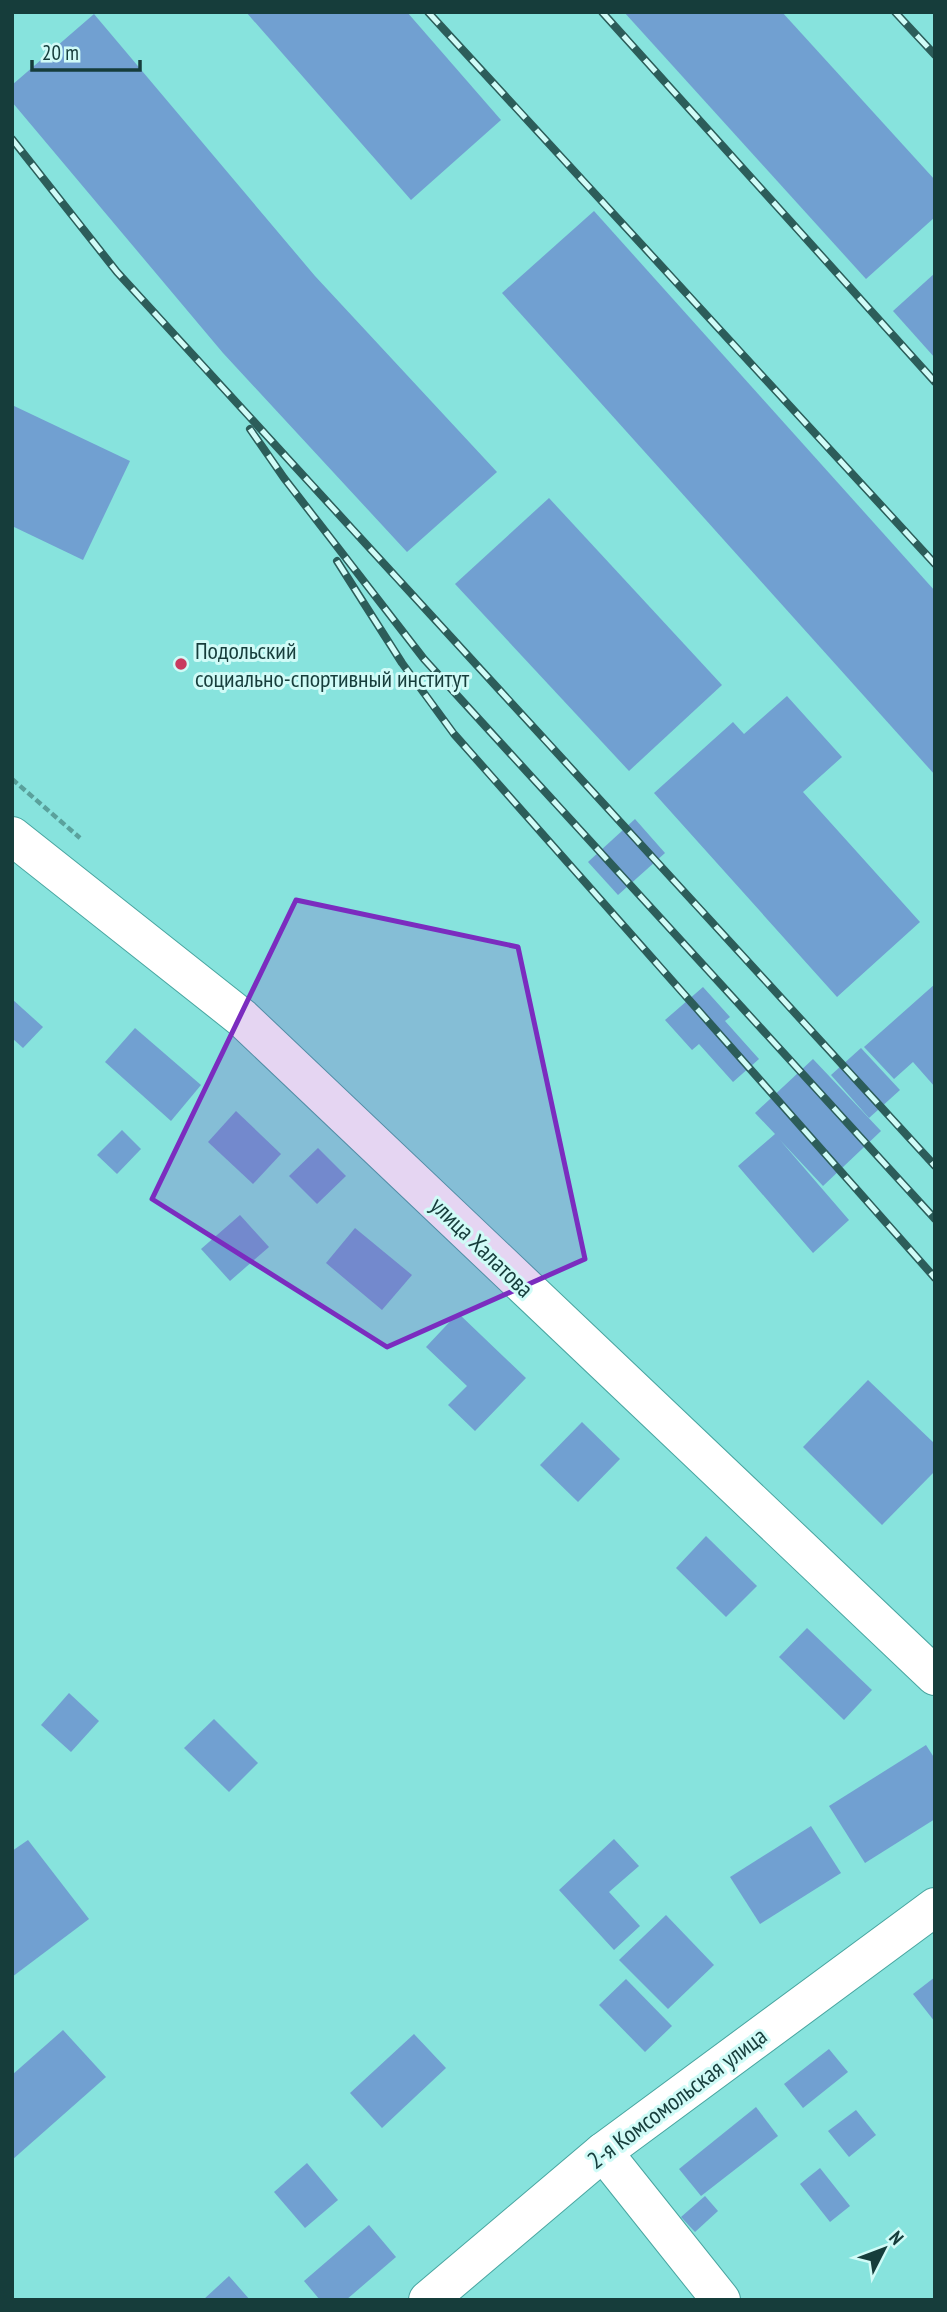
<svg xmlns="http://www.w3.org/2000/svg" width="947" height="2312" font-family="'PT Sans Narrow',sans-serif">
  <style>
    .building { fill: #71a0d1 }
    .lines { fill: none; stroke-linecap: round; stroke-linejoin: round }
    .minor-casing { stroke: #48a5a0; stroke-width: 40 }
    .path { stroke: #5aa19c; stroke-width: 4.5; stroke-dasharray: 7 3.5; stroke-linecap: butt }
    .minor { stroke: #fff; stroke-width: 38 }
    .rail-casing { stroke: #2c5d5a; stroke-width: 8 }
    .rail { stroke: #d0fbf7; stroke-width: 5; stroke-dasharray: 16; stroke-linecap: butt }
    .marked { fill: #7b2cbf; fill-opacity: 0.2; stroke: #7b2cbf; stroke-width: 5; stroke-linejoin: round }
    .poi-dot { fill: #c93a5f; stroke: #d0fbf7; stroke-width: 2.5 }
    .labels { text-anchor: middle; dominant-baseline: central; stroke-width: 6; stroke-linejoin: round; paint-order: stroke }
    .poi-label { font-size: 24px; fill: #163d3b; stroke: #d0fbf7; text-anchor: start }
    .street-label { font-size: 24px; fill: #163d3b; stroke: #d0fbf7 }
  </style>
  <rect width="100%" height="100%" fill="#87e3dd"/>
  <g class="building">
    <path d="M246,12h161l94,108 -90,80z"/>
    <path d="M624,12h158l153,168v37l-69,62z"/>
    <path d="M94,14l221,262 182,196 -90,80 -184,-199 -211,-251v-17z"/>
    <path d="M594,211l341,380v184l-433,-482z"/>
    <path d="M935,273v85l-42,-47z"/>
    <path d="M12,405l118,56 -47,99 -71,-34z"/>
    <path d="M549,498l173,187 -93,86 -174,-187z"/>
    <path d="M787,696l55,61 -39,35 117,130 -83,75 -183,-204 79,-71 11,12z"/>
    <path d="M635,819l30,34 -47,42 -30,-33z"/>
    <path d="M935,984v103l-22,-25 -19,17 -30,-32z"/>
    <path d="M703,987l27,30 -5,4 34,38 -26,23 -34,-38 -7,6 -27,-30z"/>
    <path d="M12,999l31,28 -20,21 -11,-10z"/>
    <path d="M135,1028l66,57 -30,36 -66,-59z"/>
    <path d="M861,1048l39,42 -31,28 -38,-43z"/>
    <path d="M813,1059l68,72 -58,55 -43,-46 69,80 -36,33 -75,-87 37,-32 -20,-21z"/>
    <path d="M236,1111l45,43 -28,30 -45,-42z"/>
    <path d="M122,1130l19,19 -24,25 -20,-19z"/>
    <path d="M318,1148l28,28 -29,28 -28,-28z"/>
    <path d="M240,1215l29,32 -39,34 -29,-32z"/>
    <path d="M355,1228l57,47 -30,35 -56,-47z"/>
    <path d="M458,1313l68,65 -51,53 -27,-26 19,-19 -41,-39z"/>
    <path d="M868,1380l67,64v27l-53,54 -79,-78z"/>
    <path d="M582,1422l38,37 -42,43 -38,-37z"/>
    <path d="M706,1536l51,50 -31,31 -50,-49z"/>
    <path d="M807,1628l65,62 -28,30 -65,-63z"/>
    <path d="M69,1693l30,28 -28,31 -30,-27z"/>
    <path d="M214,1719l44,44 -29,29 -45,-44z"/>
    <path d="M926,1745l9,14v60l-70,44 -36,-57z"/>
    <path d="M811,1826l30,47 -81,51 -30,-47z"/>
    <path d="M614,1839l25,27 -30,26 31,34 -26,24 -55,-60z"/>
    <path d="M28,1840l61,79 -77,58v-126z"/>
    <path d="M666,1915l48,50 -46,44 -49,-49z"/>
    <path d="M935,1977v45l-22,-28z"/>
    <path d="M626,1979l46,47 -27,26 -46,-47z"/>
    <path d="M63,2030l43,47 -94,83v-85z"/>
    <path d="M414,2034l32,34 -64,60 -32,-35z"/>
    <path d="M829,2049l19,23 -45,36 -19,-24z"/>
    <path d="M756,2107l22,29 -77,60 -22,-27z"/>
    <path d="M856,2110l20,25 -27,22 -21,-26z"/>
    <path d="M307,2163l31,37 -33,28 -31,-36z"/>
    <path d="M820,2168l30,38 -20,16 -30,-38z"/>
    <path d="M705,2196l13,15 -23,21 -14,-15z"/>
    <path d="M369,2225l27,32 -50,43h-26l-16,-19z"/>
    <path d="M229,2276l21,24h-47z"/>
  </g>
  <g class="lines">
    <g class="minor-casing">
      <g id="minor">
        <path d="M12,836l230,182 693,658"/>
        <path d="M603,2152l118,148"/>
        <path d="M428,2300l175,-148 332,-245"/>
      </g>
    </g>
    <path class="path" d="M12,779l68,59"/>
    <use href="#minor" class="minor"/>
    <g class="rail-casing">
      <g id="rail">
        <path d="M428,12l507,552"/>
        <path d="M602,12l333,370"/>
        <path d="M895,12l40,43"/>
        <path d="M12,139l105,133 818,894"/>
        <path d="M250,429l34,49 140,181 511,560"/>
        <path d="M337,561l65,102 52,71 481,544"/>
      </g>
    </g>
    <use href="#rail" class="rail"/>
  </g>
  <path class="marked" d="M296,900l222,47 67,312 -198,88 -235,-148z"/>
  <circle class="poi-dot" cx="181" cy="664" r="7"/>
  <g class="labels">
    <g class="poi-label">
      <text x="195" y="650">Подольский<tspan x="195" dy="28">социально-спортивный институт</tspan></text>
    </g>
    <g class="street-label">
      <text transform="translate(482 1247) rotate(44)">улица Халатова</text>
      <text transform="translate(677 2098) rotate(-37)">2-я Комсомольская улица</text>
    </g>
  </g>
  <rect width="947" height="2312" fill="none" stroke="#163d3b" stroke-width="28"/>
  <g transform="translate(884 2249) rotate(48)" stroke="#d0fbf7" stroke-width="5" paint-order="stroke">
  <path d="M0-5L12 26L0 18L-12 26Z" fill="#163d3b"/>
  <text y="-10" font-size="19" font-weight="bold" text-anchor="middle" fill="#163d3b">N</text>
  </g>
  <path d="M32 60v10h108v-10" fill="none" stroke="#163d3b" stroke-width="3.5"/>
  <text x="42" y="60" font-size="21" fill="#163d3b" stroke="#d0fbf7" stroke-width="5" paint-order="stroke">20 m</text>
</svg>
